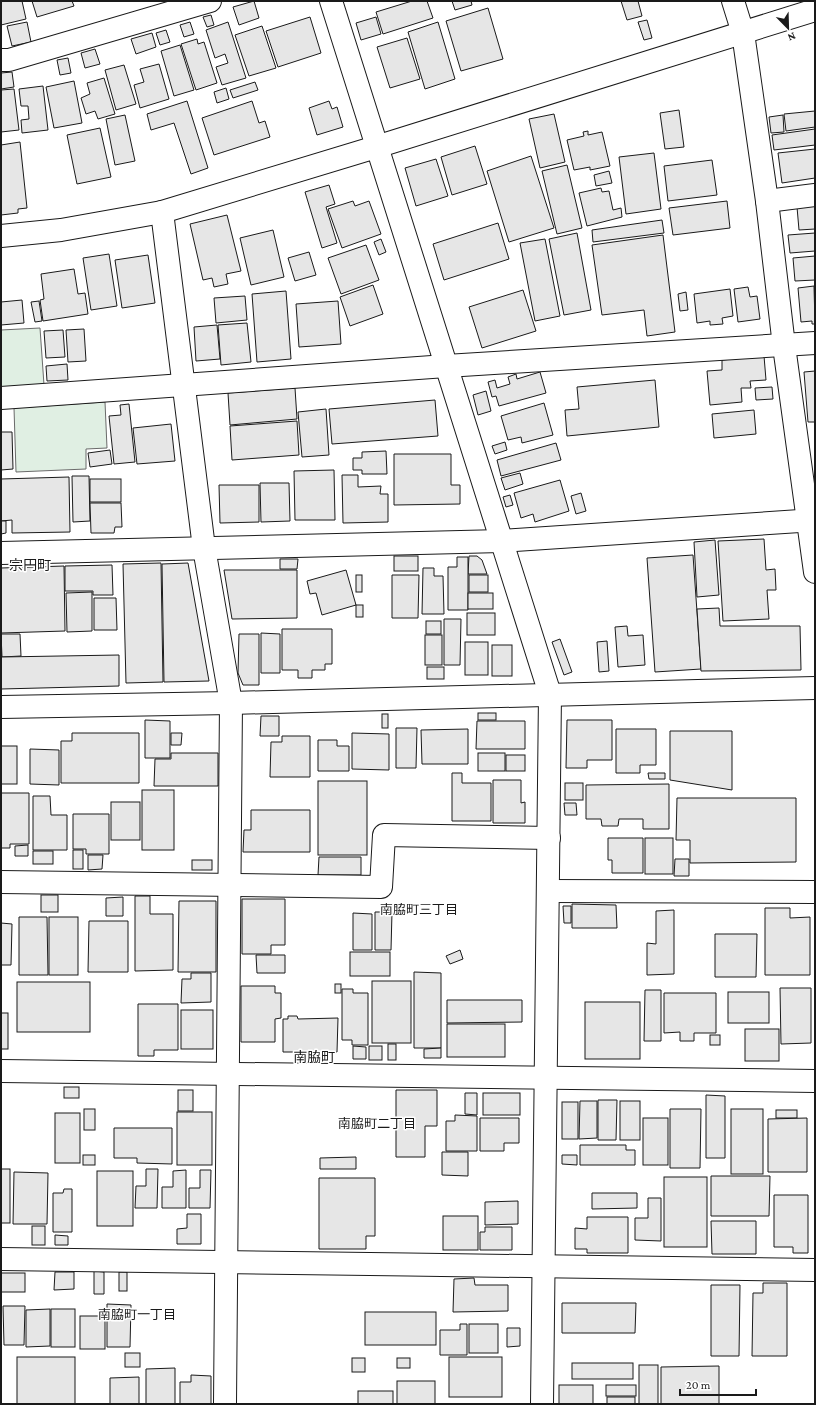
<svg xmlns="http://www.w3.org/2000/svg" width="816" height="1405" font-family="'Crimson Pro','Noto Sans JP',serif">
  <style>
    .green { fill: #e0efe3; stroke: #6a6a6a }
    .building { fill: #e6e6e6; stroke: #1a1a1a }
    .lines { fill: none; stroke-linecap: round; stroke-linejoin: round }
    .minor-casing { stroke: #1a1a1a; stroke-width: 24 }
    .tertiary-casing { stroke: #1a1a1a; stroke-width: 24 }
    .minor { stroke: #fff; stroke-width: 22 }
    .tertiary { stroke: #fff; stroke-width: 22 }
    .labels { text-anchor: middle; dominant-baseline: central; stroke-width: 3; stroke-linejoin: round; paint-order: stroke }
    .neighbourhood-label { font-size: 13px; fill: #1a1a1a; stroke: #fff }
    .quarter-label { font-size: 14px; fill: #1a1a1a; stroke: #fff }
  </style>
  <rect width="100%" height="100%" fill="#fff"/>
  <g class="green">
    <path d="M40,328l4,57 -43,3v-58z"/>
    <path d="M105,402l2,46 -21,1v20l-70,3 -2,-64z"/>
  </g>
  <g class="building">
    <path d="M1,1h21l4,18 -25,6z"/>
    <path d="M32,1h40l2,5 -37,11z"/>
    <path d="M254,1l5,17 -20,7 -6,-18z"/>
    <path d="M412,1h15l6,17 -50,16 -7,-22z"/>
    <path d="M452,1h19l1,4 -17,5z"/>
    <path d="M621,1h17l4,15 -15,4z"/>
    <path d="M488,8l15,51 -42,12 -15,-50z"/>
    <path d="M211,15l3,10 -7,2 -4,-10z"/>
    <path d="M310,17l11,36 -43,14 -12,-36z"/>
    <path d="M376,17l5,17 -20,6 -5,-17z"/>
    <path d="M647,20l5,18 -8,2 -6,-18z"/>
    <path d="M27,22l4,20 -19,4 -5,-20z"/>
    <path d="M190,22l4,12 -10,3 -4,-12z"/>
    <path d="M228,22l18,56 -24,7 -6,-18 12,-4 -3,-9 -10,4 -9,-28z"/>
    <path d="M438,22l17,57 -30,10 -17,-57z"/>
    <path d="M262,26l14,42 -27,8 -14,-41z"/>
    <path d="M166,30l4,12 -10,3 -4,-12z"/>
    <path d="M152,33l4,14 -20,7 -5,-15z"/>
    <path d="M407,38l13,41 -30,9 -13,-41z"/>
    <path d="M197,39l1,5 6,-2 13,41 -21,7 -15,-46z"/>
    <path d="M180,45l14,45 -20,6 -13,-45z"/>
    <path d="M95,49l5,15 -15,4 -4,-15z"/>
    <path d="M68,58l3,15 -11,2 -3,-15z"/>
    <path d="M159,64l10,35 -29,9 -6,-23 10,-3 -4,-13z"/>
    <path d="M124,65l12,39 -20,6 -11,-40z"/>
    <path d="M12,72l2,15 -13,2v-16z"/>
    <path d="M104,78l11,36 -17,5 -3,-8 -9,3 -5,-16 9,-4 -3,-11z"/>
    <path d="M74,81l8,42 -28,5 -8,-41z"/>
    <path d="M255,82l3,8 -25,8 -3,-8z"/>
    <path d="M43,86l5,44 -26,3 -1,-13 8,-1 -1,-13h-7l-2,-17z"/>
    <path d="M226,88l3,11 -12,4 -3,-11z"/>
    <path d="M14,89l5,41 -18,2v-42z"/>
    <path d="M187,101l21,67 -17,6 -17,-51 -23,7 -4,-16z"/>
    <path d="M252,101l7,22 6,-2 5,16 -56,18 -12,-37z"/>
    <path d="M329,101l3,8 5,-2 6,20 -26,8 -8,-27z"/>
    <path d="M679,110l5,37 -19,2 -5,-36z"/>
    <path d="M815,111v16l-29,4 -2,-17z"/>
    <path d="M554,114l11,48 -25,6 -11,-49z"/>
    <path d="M125,115l10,46 -20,4 -9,-46z"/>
    <path d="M783,115l1,17 -13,1 -2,-16z"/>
    <path d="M100,128l11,49 -34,7 -10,-49z"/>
    <path d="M815,129v16l-41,5 -2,-15z"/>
    <path d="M588,131v4l14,-3 8,34 -20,4v-3l-16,3 -7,-30 17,-4 -1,-4z"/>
    <path d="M20,142l7,66 -9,1v4l-17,2v-70z"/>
    <path d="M475,146l12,38 -35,11 -11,-38z"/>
    <path d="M815,149v29l-33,5 -4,-30z"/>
    <path d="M654,153l7,56 -35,5 -7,-57z"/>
    <path d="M531,156l23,72 -45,14 -22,-71z"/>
    <path d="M436,159l12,37 -32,10 -11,-38z"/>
    <path d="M712,160l5,35 -49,6 -4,-35z"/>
    <path d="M567,165l15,63 -25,6 -15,-63z"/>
    <path d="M609,171l3,12 -16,3 -2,-11z"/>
    <path d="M329,185l6,19 -9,3 11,36 -15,5 -17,-56z"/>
    <path d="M601,188l1,4 7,-1 4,19 8,-2 1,9 -35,9 -8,-33z"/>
    <path d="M353,201l2,5 14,-5 12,33 -39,14 -14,-39z"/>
    <path d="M727,201l3,27 -57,7 -4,-27z"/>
    <path d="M815,205v24l-16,1 -2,-23z"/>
    <path d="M227,215l14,56 -15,3 2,10 -14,3 -2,-9 -9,2 -13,-56z"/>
    <path d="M662,220l2,13 -71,9 -1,-12z"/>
    <path d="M498,223l11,36 -65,21 -11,-36z"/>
    <path d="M273,230l11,47 -33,8 -11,-47z"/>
    <path d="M577,233l14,77 -27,5 -15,-76z"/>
    <path d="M815,233v18l-25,2 -2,-18z"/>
    <path d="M663,235l12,97 -28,4 -3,-26 -42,5 -10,-70z"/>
    <path d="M381,239l5,13 -7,3 -5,-13z"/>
    <path d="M545,239l15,77 -25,5 -15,-78z"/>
    <path d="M366,245l13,35 -38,14 -13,-36z"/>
    <path d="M309,252l7,23 -21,6 -7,-23z"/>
    <path d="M109,254l8,52 -26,4 -8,-52z"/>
    <path d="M148,255l7,48 -33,5 -7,-48z"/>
    <path d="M815,256v24l-20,1 -2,-23z"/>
    <path d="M74,269l4,25 7,-1 3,21 -45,7 -3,-21 4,-1 -3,-25z"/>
    <path d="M373,285l10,29 -33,12 -10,-29z"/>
    <path d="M814,286l1,38h-3v-3l-11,1 -3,-34z"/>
    <path d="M748,287l2,10 7,-1 3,23 -22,3 -4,-33z"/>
    <path d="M730,289l3,27 -11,2 1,6 -13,1v-4l-13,2 -3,-29z"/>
    <path d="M523,290l13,41 -54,17 -13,-41z"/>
    <path d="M286,291l5,68 -34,3 -5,-68z"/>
    <path d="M686,292l2,18 -8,1 -2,-17z"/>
    <path d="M245,296l2,24 -31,3 -2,-25z"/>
    <path d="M22,300l2,23 -23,2v-23z"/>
    <path d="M39,301l3,20 -7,1 -4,-20z"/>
    <path d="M338,301l3,43 -42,3 -3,-43z"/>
    <path d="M247,323l4,39 -30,3 -3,-40z"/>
    <path d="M217,325l3,34 -24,2 -2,-34z"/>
    <path d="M84,329l2,32 -18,1 -2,-32z"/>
    <path d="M63,330l2,27 -19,1 -2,-27z"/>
    <path d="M764,356l2,24 -16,1 1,7h-10l1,14 -32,3 -3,-34 15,-1v-10z"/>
    <path d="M67,364l1,16 -21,1 -1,-15z"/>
    <path d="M815,371v51h-7l-4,-50z"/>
    <path d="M540,372l6,21 -47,13 -3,-10 -4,1 -4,-15 7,-2 2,8 13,-4 -2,-7 8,-3 1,5z"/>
    <path d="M655,380l4,47 -92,9 -2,-26 14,-1 -2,-22z"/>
    <path d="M772,387l1,12 -17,1 -1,-12z"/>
    <path d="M295,388l2,31 -67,6 -2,-32z"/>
    <path d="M486,391l5,20 -13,4 -5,-20z"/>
    <path d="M435,400l3,36 -106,8 -3,-35z"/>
    <path d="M544,403l9,32 -31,8 -1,-6 -13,3 -7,-24z"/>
    <path d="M129,404l6,58 -21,2 -5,-48 12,-1 -1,-10z"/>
    <path d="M326,409l3,46 -27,2 -4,-45z"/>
    <path d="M754,410l2,24 -42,4 -2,-24z"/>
    <path d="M297,421l2,34 -67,5 -2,-34z"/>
    <path d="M171,424l4,37 -38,3 -4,-36z"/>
    <path d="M1,432h11l1,37 -12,1z"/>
    <path d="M505,442l2,8 -12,4 -3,-8z"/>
    <path d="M556,443l5,17 -60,16 -4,-16z"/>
    <path d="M110,450l2,14 -22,3 -2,-14z"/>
    <path d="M386,451l1,23h-25v-4h-9v-12h9v-6z"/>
    <path d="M394,454h57v31h9v19l-66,1z"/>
    <path d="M334,470l1,50h-40l-1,-49z"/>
    <path d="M520,473l3,11 -18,6 -4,-12z"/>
    <path d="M342,475h16v12l23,-1 -1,8h8v28l-45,1z"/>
    <path d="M72,476h17l1,45 -17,1z"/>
    <path d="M69,477l1,55 -58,1v-13l-11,1v-42z"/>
    <rect x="90" y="479" width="31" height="23"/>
    <path d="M560,480l9,31 -34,11 -2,-8 -12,4 -7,-25z"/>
    <path d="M260,483h29l1,38 -29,1z"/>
    <path d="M219,485h40v37l-39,1z"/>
    <path d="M581,493l5,18 -10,3 -5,-18z"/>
    <path d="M510,495l3,10 -7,2 -3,-10z"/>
    <path d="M90,503h31l1,24h-7l-1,6h-23z"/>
    <path d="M1,521h5v12l-5,1z"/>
    <path d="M764,539l2,31 9,-1 1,21h-9l2,29 -46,2 -5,-80z"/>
    <path d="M715,540l4,55 -22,2 -3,-55z"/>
    <path d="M693,555l8,114 -46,3 -8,-114z"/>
    <rect x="394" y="556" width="24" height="15"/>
    <path d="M469,556h8l5,4 5,14h-19z"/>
    <path d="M457,557h11v53h-20v-43h9z"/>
    <path d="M280,559h18l-1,10h-17z"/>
    <path d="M161,563l2,119 -37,1 -3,-119z"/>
    <path d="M188,563l21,118 -45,1 -2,-118z"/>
    <path d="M112,565l1,30h-20v-4h-28v-25z"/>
    <path d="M64,566l1,65 -64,2v-65z"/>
    <path d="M423,568h11v8h9l1,38h-22z"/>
    <path d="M224,570h73v48l-65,1z"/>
    <path d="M346,570l10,35 -34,10 -6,-22 -6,1 -3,-13z"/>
    <rect x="356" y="575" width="6" height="17"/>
    <path d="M392,575h27l-1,43h-26z"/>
    <rect x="469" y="575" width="19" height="17"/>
    <path d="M92,592v39l-25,1 -1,-39z"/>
    <rect x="468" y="593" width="25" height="16"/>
    <path d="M94,598h22l1,32h-23z"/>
    <rect x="356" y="605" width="7" height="12"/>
    <path d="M719,608l1,18h80l1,44 -100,1 -4,-62z"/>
    <rect x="467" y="613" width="28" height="22"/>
    <path d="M444,619h17l-1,46h-16z"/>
    <rect x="426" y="621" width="15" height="13"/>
    <path d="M627,626l1,10 15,-1 2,30 -27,2 -3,-40z"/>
    <path d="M282,629h50v35h-7v6h-13v8h-14v-8h-16z"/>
    <path d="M261,633l19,1v39h-19z"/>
    <path d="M1,634h19l1,22 -19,1z"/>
    <path d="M239,634h20v51h-16l-5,-12z"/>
    <rect x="425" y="635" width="17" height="30"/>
    <path d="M560,639l12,33 -8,3 -12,-33z"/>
    <path d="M607,641l2,30 -10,1 -2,-30z"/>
    <rect x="465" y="642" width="23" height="33"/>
    <rect x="492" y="645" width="20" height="31"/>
    <path d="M119,655v31l-118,3v-32z"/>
    <rect x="427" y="667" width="17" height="12"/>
    <rect x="478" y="713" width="18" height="7"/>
    <rect x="382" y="714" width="6" height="14"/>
    <path d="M261,716h18v20h-19z"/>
    <path d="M145,720l25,1v37h-25z"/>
    <path d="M567,720h45v40h-25v8h-21z"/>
    <path d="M477,721h48v28h-49z"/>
    <path d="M396,728h21l-1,40h-20z"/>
    <path d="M468,729v35h-46l-1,-34z"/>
    <path d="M616,729h40v36h-16v8h-24z"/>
    <path d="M670,731h62v59l-62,-10z"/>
    <path d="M72,733h67v50h-78v-42h11z"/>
    <path d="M171,733h11l-1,12h-10z"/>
    <path d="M352,733l37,1v36l-37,-1z"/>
    <path d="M282,736h28v41h-40l1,-35h11z"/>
    <path d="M318,740h19v6h12v25h-31z"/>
    <rect x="1" y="746" width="16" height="38"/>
    <path d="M30,749l29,1v35l-29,-1z"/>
    <path d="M171,753h47v33h-64l1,-27h16z"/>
    <rect x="478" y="753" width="27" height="18"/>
    <rect x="506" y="755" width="19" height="16"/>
    <path d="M452,773h10v10h29v38h-39z"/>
    <path d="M648,773h17v6h-16z"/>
    <path d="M493,780h28v23l4,-1v21h-32z"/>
    <rect x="318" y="781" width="49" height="74"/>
    <rect x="565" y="783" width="18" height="17"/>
    <path d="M669,784v45h-26v-10h-24l-1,7h-16l-1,-7h-15v-34z"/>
    <rect x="142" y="790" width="32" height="60"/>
    <path d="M1,793h28v51h-19v4h-9z"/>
    <path d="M33,796h17l1,19h16v35h-34z"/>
    <path d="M677,798h119v64l-106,1v-23h-14z"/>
    <rect x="111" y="802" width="29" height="38"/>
    <path d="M564,803h12l1,12h-12z"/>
    <path d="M251,810h59v42h-67l1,-22h7z"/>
    <path d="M73,814h36v40h-23v-5h-13z"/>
    <path d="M608,838h35v35h-31v-13h-4z"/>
    <rect x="645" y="838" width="28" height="36"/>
    <path d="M28,845v11h-13v-10z"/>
    <rect x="73" y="850" width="10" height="19"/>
    <rect x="33" y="851" width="20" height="13"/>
    <path d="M88,855h15l-1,14 -14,1z"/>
    <path d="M319,857h42v18h-43z"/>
    <path d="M675,859h14v17h-15z"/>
    <rect x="192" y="860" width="20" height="10"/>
    <rect x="41" y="895" width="17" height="17"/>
    <path d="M135,896h15v18h23v56l-38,1z"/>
    <path d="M123,897v19h-17v-18z"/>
    <path d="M242,899h43v46h-14v9h-29z"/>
    <path d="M179,901h37v71h-38z"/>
    <path d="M572,904l44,1 1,23h-45z"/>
    <path d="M563,906h8v17h-7z"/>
    <path d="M765,908h25v10l20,-1v58h-45z"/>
    <path d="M674,910v64l-27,1v-32l9,1v-33z"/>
    <path d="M375,912h17l-1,38h-16z"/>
    <path d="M353,913l19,1v36h-19z"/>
    <path d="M19,917h28l1,58h-29z"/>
    <rect x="49" y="917" width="29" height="58"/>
    <path d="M89,921h39v51h-40z"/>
    <path d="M1,923l11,1 -1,41h-10z"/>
    <path d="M715,934h42l-1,43h-41z"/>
    <path d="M460,950l3,9 -13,5 -4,-8z"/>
    <rect x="350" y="952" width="40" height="24"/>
    <path d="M256,955h29v18h-28z"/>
    <path d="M414,972l27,1v75h-27z"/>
    <path d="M191,973h20v29l-30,1 1,-24h9z"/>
    <rect x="372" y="981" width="39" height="62"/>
    <rect x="17" y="982" width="73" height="50"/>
    <rect x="335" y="984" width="6" height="9"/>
    <path d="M241,986h34v7h6v25l-6,1v23h-34z"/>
    <path d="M780,988h31v55l-30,1z"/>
    <path d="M342,989h11v4h15v52h-16v-5h-10z"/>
    <path d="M645,990h16v51h-17z"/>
    <rect x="728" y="992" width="41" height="31"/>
    <path d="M664,993h52v40h-22v8h-14v-9l-16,1z"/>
    <path d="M447,1000h75v22l-75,1z"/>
    <rect x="585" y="1002" width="55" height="57"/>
    <path d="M138,1004h40v46h-24v6h-16z"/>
    <rect x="181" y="1010" width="32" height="39"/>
    <rect x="1" y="1013" width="7" height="36"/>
    <path d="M288,1016h9l1,3 40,-1 -1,34h-54v-33h5z"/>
    <rect x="447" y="1024" width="58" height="33"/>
    <rect x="745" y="1029" width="34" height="32"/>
    <rect x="710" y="1035" width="10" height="10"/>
    <rect x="388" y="1044" width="8" height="16"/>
    <path d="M353,1046l13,1v12h-13z"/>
    <rect x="369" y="1046" width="13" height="14"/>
    <path d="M441,1048v10h-17v-9z"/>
    <rect x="64" y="1087" width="15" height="11"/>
    <rect x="178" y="1090" width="15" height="21"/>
    <path d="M396,1090h41v36h-12v31h-29z"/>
    <path d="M465,1093h12v22l-12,-1z"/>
    <rect x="483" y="1093" width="37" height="22"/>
    <path d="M706,1095l19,1v62h-19z"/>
    <path d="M598,1100h19l-1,40h-18z"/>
    <path d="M580,1101h17v37l-18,1z"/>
    <rect x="620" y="1101" width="20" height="39"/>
    <rect x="562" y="1102" width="16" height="37"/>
    <rect x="84" y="1109" width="11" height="21"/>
    <path d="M670,1109h31l-1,59h-30z"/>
    <rect x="731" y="1109" width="32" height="65"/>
    <rect x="776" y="1110" width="21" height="8"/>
    <rect x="177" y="1112" width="35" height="53"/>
    <rect x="55" y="1113" width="25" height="50"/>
    <path d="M455,1115l22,1v35h-31v-30h9z"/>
    <path d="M480,1118h39v25h-15v8h-24z"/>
    <rect x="643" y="1118" width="25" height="47"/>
    <path d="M807,1118v54h-39v-53z"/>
    <path d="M114,1128h58v36l-35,-1v-5h-23z"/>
    <path d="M580,1145h46v5h9v15h-55z"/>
    <path d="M442,1152h26v24l-26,-1z"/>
    <rect x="83" y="1155" width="12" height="10"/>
    <path d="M562,1155h15v10l-15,-1z"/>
    <path d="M356,1157v12h-36v-11z"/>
    <rect x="1" y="1169" width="9" height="54"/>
    <path d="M146,1169h12l-1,39h-22l1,-22h10z"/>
    <path d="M186,1170v38h-24v-21h11v-16z"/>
    <path d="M200,1170h11l-1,38h-21v-20h11z"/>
    <rect x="97" y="1171" width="36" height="55"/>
    <path d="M14,1172l34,1 -1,51h-34z"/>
    <path d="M711,1176h59l-1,40h-58z"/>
    <rect x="664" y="1177" width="43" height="70"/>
    <path d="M319,1178h56v58h-9v13h-47z"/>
    <path d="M64,1189h8v43h-19v-39h10z"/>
    <path d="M592,1193h45v15l-45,1z"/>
    <path d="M774,1195h34v58h-15v-6h-19z"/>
    <path d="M648,1198h13v43l-26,-1v-22h13z"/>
    <path d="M518,1201v23l-33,1v-23z"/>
    <path d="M187,1214h14v30h-24v-15l10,-1z"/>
    <rect x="443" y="1216" width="35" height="34"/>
    <path d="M587,1217h41v36h-41v-4h-12v-21l12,1z"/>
    <path d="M711,1221h45v33h-44z"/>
    <rect x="32" y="1226" width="13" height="19"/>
    <path d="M485,1227h27v23h-32v-18h5z"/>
    <path d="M55,1235l13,1v9h-13z"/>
    <path d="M94,1271l10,1v22h-10z"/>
    <path d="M55,1272h19v17l-20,1z"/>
    <rect x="119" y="1272" width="8" height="19"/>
    <rect x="1" y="1273" width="24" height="19"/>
    <path d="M474,1278l1,7h33v26l-55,1 1,-33z"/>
    <path d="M763,1283h24v73h-35l1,-63h10z"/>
    <path d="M711,1285h29l-1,71h-28z"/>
    <path d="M562,1303h74l-1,30h-73z"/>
    <path d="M107,1304l24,1 -1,42h-23z"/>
    <path d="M3,1306h22l-1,39h-20z"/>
    <path d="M50,1309v37l-24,1v-37z"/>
    <rect x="51" y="1309" width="24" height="38"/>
    <rect x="365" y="1312" width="71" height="33"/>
    <rect x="80" y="1316" width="25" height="33"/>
    <path d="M460,1324h7v31h-27v-25h20z"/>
    <rect x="469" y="1324" width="29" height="29"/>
    <path d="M507,1328h13v18l-13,1z"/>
    <rect x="125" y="1353" width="15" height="14"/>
    <rect x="17" y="1357" width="58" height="47"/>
    <rect x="449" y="1357" width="53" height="40"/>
    <rect x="352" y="1358" width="13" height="14"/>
    <rect x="397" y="1358" width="13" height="10"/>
    <rect x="572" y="1363" width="61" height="16"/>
    <rect x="639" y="1365" width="19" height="39"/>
    <path d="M719,1366v38h-58v-37z"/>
    <path d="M175,1368v36h-29v-35z"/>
    <path d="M191,1375l20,1v28h-31v-22h11z"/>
    <path d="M139,1377v27h-29v-26z"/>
    <rect x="397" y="1381" width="38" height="23"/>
    <rect x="559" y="1385" width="34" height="19"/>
    <rect x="606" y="1385" width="30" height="11"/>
    <rect x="358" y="1391" width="35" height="13"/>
    <rect x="607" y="1397" width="28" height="7"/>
  </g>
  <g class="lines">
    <g class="minor-casing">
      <g id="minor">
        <path d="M331,1l219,693 -8,710"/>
        <path d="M733,1l10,32 24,168 17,145 31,226"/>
        <path d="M1,60h8l201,-59"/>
        <path d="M767,201l48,-6"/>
        <path d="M162,212l42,336 27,155 -6,701"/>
        <path d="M1,398l445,-32 369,-23"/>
        <path d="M1,553l501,-12 313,-21"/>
        <path d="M1,707l230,-4 584,-15"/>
        <path d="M1,882l380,5 3,-52 165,3"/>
        <path d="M548,891l267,1"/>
        <path d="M1,1071l814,10"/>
        <path d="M1,1259c271,5 543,6 814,11"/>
      </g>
    </g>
    <g class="tertiary-casing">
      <path id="tertiary" d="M1,236l60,-6 101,-18 214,-65 439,-137"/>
    </g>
    <use href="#minor" class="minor"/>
    <use href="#tertiary" class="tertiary"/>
  </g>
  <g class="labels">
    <g class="neighbourhood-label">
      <text x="419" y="909">南脇町三丁目</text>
      <text x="377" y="1123">南脇町二丁目</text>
      <text x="137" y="1314">南脇町一丁目</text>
    </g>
    <g class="quarter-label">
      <text x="30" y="565">宗円町</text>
      <text x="314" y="1057">南脇町</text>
    </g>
  </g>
  <rect width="816" height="1405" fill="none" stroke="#1a1a1a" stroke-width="4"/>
  <g transform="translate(788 28) rotate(157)" stroke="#ffffff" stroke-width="3" paint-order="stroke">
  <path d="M0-3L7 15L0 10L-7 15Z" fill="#1a1a1a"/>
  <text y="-6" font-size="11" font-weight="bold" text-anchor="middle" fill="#1a1a1a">N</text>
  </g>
  <path d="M680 1389v6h76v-6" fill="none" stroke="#1a1a1a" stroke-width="2"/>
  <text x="686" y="1389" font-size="12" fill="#1a1a1a" stroke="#ffffff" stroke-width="3" paint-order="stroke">20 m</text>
</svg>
